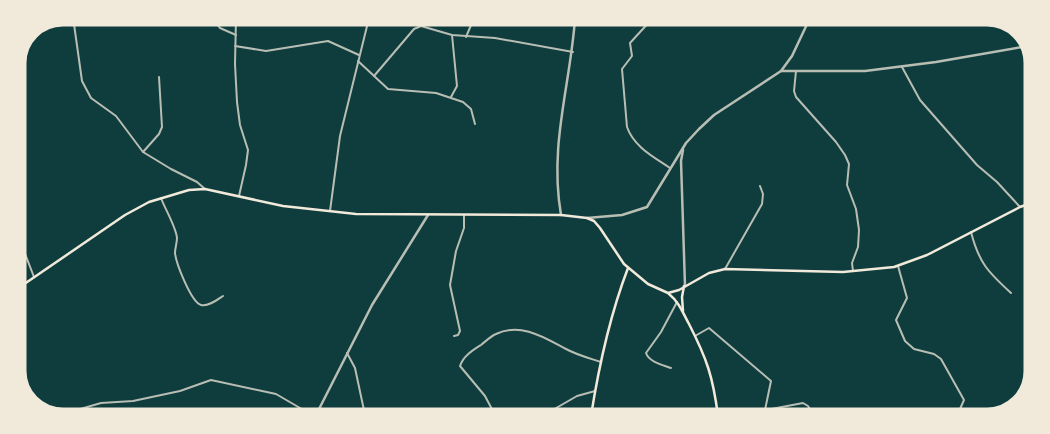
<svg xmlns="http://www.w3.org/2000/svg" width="1050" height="434" font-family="'Work Sans',sans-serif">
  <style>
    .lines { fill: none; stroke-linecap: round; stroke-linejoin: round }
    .minor { stroke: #b8beb3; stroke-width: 2 }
    .tertiary { stroke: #b8beb3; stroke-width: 2.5 }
    .secondary { stroke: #f1e9da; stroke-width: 2.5 }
    .rim { fill: none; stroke: #f1e9da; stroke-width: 5 }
  </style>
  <rect width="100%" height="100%" fill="#0f3d3e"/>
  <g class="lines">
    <g class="minor">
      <path d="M73,17l9,64 9,17 25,18 27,36 28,17 26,13 8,7"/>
      <path d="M212,18l8,10 16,7"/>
      <path d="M236,18l-1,46 2,38 3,23 8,25 -2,15 -7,31"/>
      <path d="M652,19l-22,24 2,13 -10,13 5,58c7,20 27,30 43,41"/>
      <path d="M52,21h22"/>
      <path d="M466,37l8,-19"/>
      <path d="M235,46l31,5 62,-10 31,14"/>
      <path d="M358,61l30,28 48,4 27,9 8,7 4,15"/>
      <path d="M902,67l18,33 57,65 20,17 23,25"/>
      <path d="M796,71l-2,20 2,6 40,45 9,13 4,9 -2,21 9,24 3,21 -1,17 -6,16 1,8"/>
      <path d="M374,76l40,-47 7,-3 31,9 43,3 78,14"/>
      <path d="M451,97l6,-11 -5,-51"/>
      <path d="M143,152l16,-18 3,-7 -3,-50"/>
      <path d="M161,198c4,11 15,29 16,40 0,5 -2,10 -2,15 1,10 16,49 26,52 7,2 16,-5 22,-9"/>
      <path d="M1026,205l5,11"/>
      <path d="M330,211l10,-75 29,-118"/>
      <path d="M971,232c8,31 17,40 40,61"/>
      <path d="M17,233l17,44"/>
      <path d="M898,266l9,32 -11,22 9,21 9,8 20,5 7,5 23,41 -4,9 2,8"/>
      <path d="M725,269l37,-65 1,-10 -3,-8"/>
      <path d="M17,313v5"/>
      <path d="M454,336l4,-1 2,-4 -10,-46 6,-34 8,-23v-13"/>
      <path d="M695,336l14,-8 62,53 -6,29"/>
      <path d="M347,353l8,15 10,47"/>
      <path d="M671,368c-8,-3 -22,-6 -25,-15l15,-21 16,-30"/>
      <path d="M63,414l38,-11 32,-2 47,-10 31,-11 65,14 36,21"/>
      <path d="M998,414l15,-5"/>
      <path d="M495,415l-10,-19 -25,-30c3,-10 13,-16 21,-21 5,-4 10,-9 15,-11 25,-12 49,4 70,15 11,6 23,9 35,13"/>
      <path d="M544,415l33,-19 18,-5"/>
      <path d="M735,416l68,-13 5,3 6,10"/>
    </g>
    <g class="tertiary">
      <path d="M781,71l11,-15 17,-36"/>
      <path d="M683,150l-2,11 4,125"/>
      <path d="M561,215c-12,-70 9,-128 14,-196"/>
      <path d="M587,218l35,-3 25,-8 39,-64 13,-14 15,-14 67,-44h84l71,-9 92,-16"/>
      <path d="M316,415l56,-110 56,-90"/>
    </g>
    <g class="secondary">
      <path d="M17,289l108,-74 24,-13 40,-12 16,-1 78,17 73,8 205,1 26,3 7,3 6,7 24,36 24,20 20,9 11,-3 30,-17 16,-4 118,3 51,-5 33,-12 93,-48 11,-4"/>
      <path d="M669,294c10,8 14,19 20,30 18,35 24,53 29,92"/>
      <path d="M683,311l-1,-14 2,-11"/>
      <path d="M591,416c8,-51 19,-101 37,-148"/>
    </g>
  </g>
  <path d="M0 0H1050V434H0ZM63 24H987A39 39 0 0 1 1026 63V371A39 39 0 0 1 987 410H63A39 39 0 0 1 24 371V63A39 39 0 0 1 63 24Z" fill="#f1e9da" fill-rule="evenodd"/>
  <path class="rim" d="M63 24H987A39 39 0 0 1 1026 63V371A39 39 0 0 1 987 410H63A39 39 0 0 1 24 371V63A39 39 0 0 1 63 24Z"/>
</svg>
